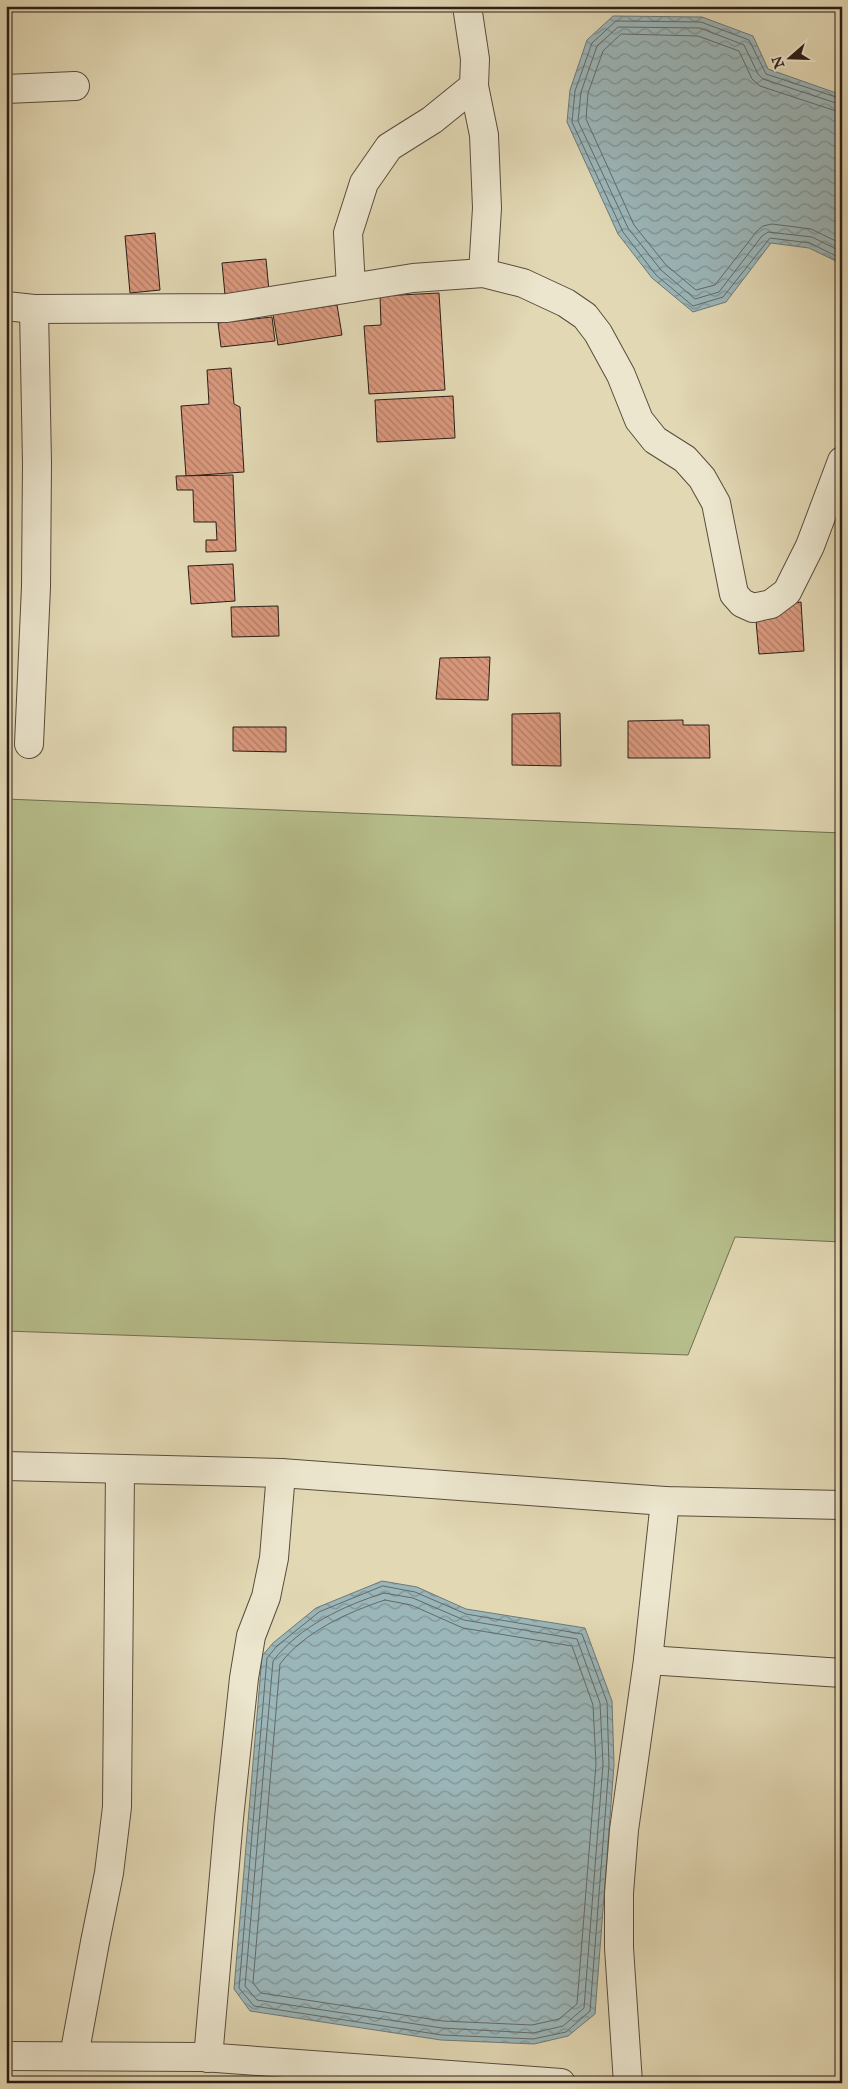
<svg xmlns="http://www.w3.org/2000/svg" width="848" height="2089" font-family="'IM FELL Great Primer',serif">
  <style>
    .green { fill: #b6be8b; stroke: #706e51 }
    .water { fill: url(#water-waves); stroke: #6e7978 }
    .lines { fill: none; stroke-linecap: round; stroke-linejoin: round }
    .shore { stroke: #636a68; stroke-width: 1 }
    .building { fill: url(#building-back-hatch); stroke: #2b1d17 }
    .minor-casing { stroke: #594c3e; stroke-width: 30 }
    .minor { stroke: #ece6ce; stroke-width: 28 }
  </style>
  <defs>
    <pattern id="water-waves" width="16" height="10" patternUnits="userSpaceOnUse" patternTransform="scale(1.25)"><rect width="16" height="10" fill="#9bb6b9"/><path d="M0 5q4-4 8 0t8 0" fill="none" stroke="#7f9395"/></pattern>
    <pattern id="building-back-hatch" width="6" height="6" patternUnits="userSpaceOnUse" patternTransform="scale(1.25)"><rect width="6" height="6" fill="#d9987d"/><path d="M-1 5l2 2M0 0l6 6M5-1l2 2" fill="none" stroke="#b07b65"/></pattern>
  </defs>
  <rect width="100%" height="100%" fill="#e2d8b4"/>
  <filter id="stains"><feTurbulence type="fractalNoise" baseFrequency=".004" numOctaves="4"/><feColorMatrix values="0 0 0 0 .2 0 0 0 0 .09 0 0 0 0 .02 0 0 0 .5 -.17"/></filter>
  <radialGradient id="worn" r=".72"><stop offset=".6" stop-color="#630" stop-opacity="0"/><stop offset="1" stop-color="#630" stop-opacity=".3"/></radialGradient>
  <path class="green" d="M6,799l836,34v409l-107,-5 -47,118 -682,-24z"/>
  <g class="water">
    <path d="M613,16l89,1 51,19 15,33 74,26v169l-33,-16 -38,-5 -45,59 -33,10 -41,-34 -34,-44 -51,-112 3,-32 17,-50z"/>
    <path d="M382,1581l35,6 49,22 119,19 27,73 2,64 -19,249 -27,22 -34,8 -93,-4 -191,-29 -16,-22 28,-333 11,-13 43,-35z"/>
  </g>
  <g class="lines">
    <g class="shore">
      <path d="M842,99l-76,-25 -17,-34 -48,-18 -85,-1 -24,22 -17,48 -3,31 51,110 33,43 37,31 30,-9 47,-59 40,5 32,16"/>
      <path d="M842,105l-79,-26 -5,-5 -14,-29 -44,-17 -82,-1 -21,19 -16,46 -3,29 50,107 33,42 34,29 24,-7 43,-56 6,-4 44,5 30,15"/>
      <path d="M842,113l-82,-27 -8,-7 -13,-28 -41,-15 -77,-2 -18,17 -15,42 -2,26 48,106 32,40 30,25 19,-5 42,-54 6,-5 9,-2 39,5 31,15"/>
      <path d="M383,1586l32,6 51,22 116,20 25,68 2,63 -19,246 -24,21 -33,7 -91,-4 -188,-29 -15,-18 28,-330 10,-12 42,-34z"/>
      <path d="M384,1593l29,5 51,22 113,19 23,64 3,61 -19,244 -21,18 -30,7 -91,-5 -185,-28 -12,-14 28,-325c27,-35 70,-55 111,-68z"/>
      <path d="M385,1600l26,5 52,23 109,18 21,59 3,59 -19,240 -18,15 -27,6 -89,-4 -182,-28 -8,-10 27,-319c24,-32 68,-52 105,-64z"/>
    </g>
  </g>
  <g class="building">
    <path d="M155,233l5,57 -30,3 -5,-57z"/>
    <path d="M266,259l3,32 -44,4 -3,-32z"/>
    <path d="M439,293l6,97 -76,4 -5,-68 17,-1 -1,-29z"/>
    <path d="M337,305l5,30 -64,10 -5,-31z"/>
    <path d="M272,317l3,24 -54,6 -3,-24z"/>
    <path d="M231,368l3,36 6,3 4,65 -58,4 -5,-70 28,-2 -2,-34z"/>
    <path d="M453,396l2,42 -78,4 -2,-42z"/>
    <path d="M233,475l3,76 -30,1v-12h11l-1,-18h-22l-1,-32h-16l-1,-14z"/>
    <path d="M233,564l2,37 -44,3 -3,-38z"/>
    <path d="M801,602l3,49 -45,3 -4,-44z"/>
    <path d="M278,606l1,30 -47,1 -1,-30z"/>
    <path d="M490,657l-2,43 -52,-1 4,-41z"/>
    <path d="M560,713l1,53 -49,-1v-51z"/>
    <path d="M683,720v5h26l1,33h-82v-37z"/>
    <path d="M233,727h53v25l-53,-1z"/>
  </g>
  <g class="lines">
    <g class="minor-casing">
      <g id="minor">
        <path d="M474,86l10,49 3,73 -4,65"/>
        <path d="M6,89l69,-3"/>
        <path d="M351,288l-3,-55 16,-50 25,-36 43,-27 42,-34 1,-27 -8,-53"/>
        <path d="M6,306l28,3 193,-1 186,-30 70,-5 40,10 43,20 19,13 13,17 23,42 18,45 16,20 30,19 17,19 14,25 18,91 8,9 11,5 18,-4 16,-12 23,-46 32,-85"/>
        <path d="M29,744l7,-157 1,-124 -3,-154"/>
        <path d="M6,1466l275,7 384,28 177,4"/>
        <path d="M648,1660l194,13"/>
        <path d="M6,2056l197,1 358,26"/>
        <path d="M74,2056l21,-114 14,-69 8,-66 3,-338"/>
        <path d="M208,2058l21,-240 15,-140 7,-42 15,-39 8,-39 7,-85"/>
        <path d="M628,2083l-9,-135v-55l5,-63 24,-170 17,-159"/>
      </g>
    </g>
    <use href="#minor" class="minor"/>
  </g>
  <rect width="848" height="2089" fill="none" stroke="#e2d8b4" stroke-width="25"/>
  <rect x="8" y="8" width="833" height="2074" fill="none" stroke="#2b1d17" stroke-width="2.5"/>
  <rect x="12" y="12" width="823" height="2064" fill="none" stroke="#2b1d17"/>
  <g transform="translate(790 58) rotate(250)" stroke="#ece6ce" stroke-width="4" paint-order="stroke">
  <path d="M0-4L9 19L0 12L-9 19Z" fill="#2b1d17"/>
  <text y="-8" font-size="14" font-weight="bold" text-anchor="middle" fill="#2b1d17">N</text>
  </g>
  <rect width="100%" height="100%" filter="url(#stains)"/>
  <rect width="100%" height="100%" fill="url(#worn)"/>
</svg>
